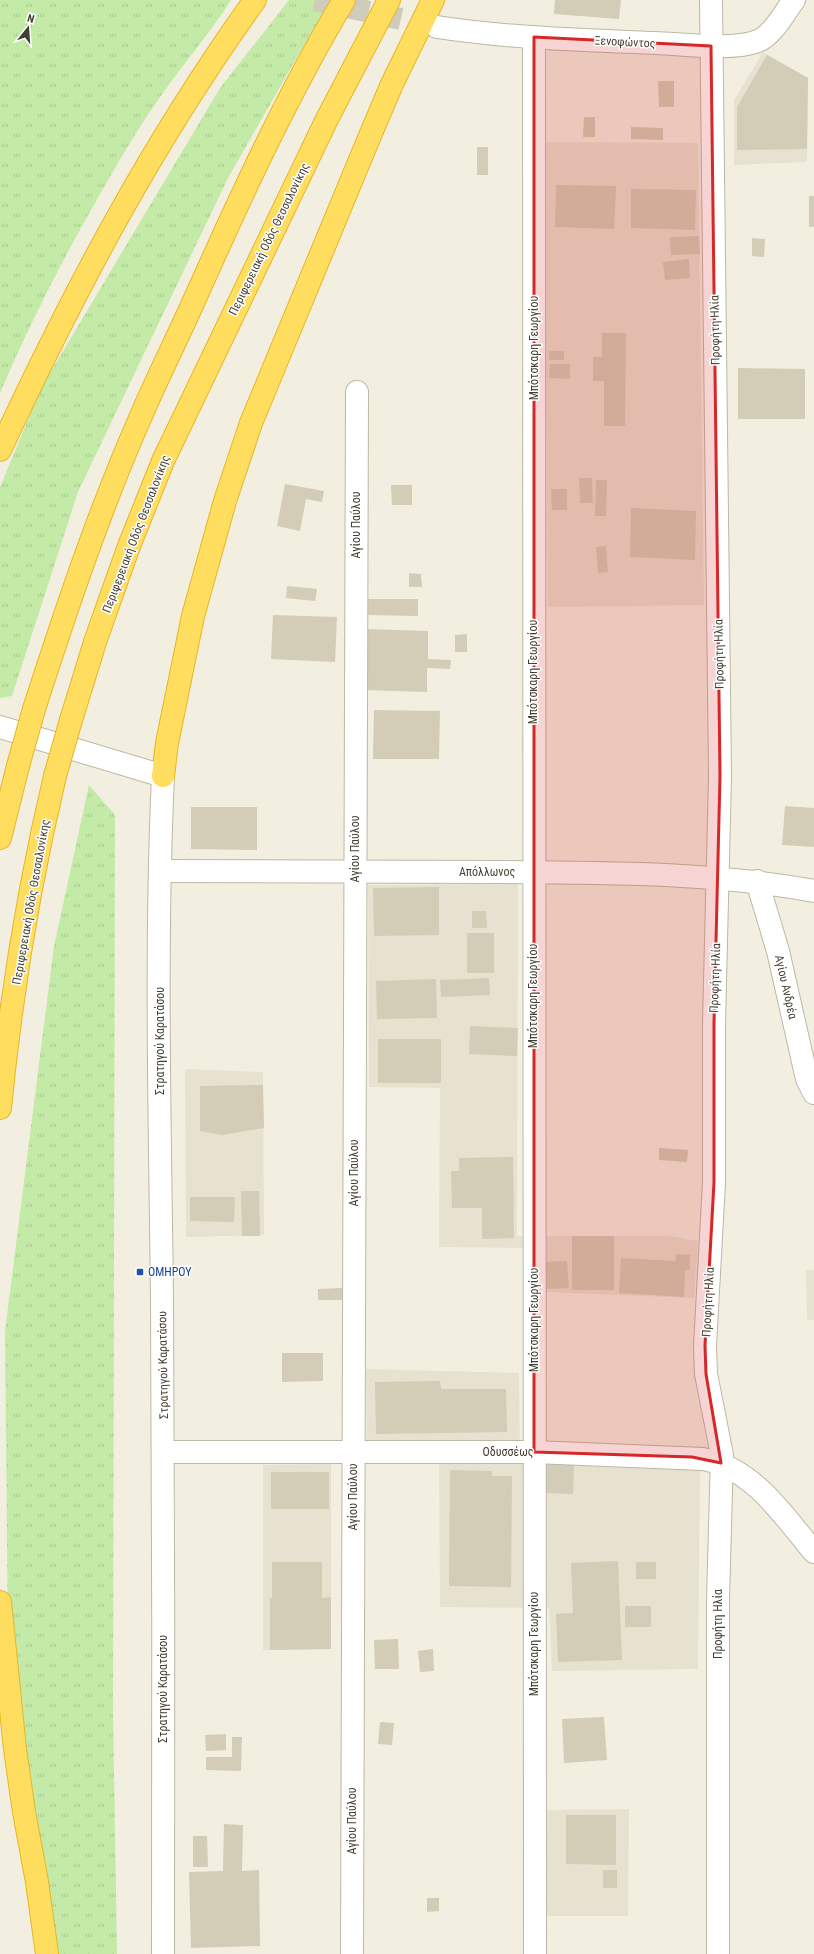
<svg xmlns="http://www.w3.org/2000/svg" width="814" height="1954" font-family="'Roboto Condensed',sans-serif">
  <style>
    .residential { fill: #e6e2cf }
    .grass { fill: url(#grass-tufts) }
    .building { fill: #d3ccb6 }
    .lines { fill: none; stroke-linecap: round; stroke-linejoin: round }
    .minor-tunnel { stroke: #cfccbe; stroke-width: 22; stroke-dasharray: 22 11; stroke-linecap: butt }
    .minor-casing { stroke: #bdb8a4; stroke-width: 24 }
    .highway-casing { stroke: #e6b627; stroke-width: 24 }
    .minor { stroke: #fff; stroke-width: 22 }
    .highway { stroke: #ffdd5f; stroke-width: 22 }
    .highway-bridge-casing { stroke: #e6b627; stroke-width: 24; stroke-linecap: butt }
    .highway-bridge { stroke: #ffdd5f; stroke-width: 22 }
    .marked { fill: #d62828; fill-opacity: 0.2; stroke: #d62828; stroke-width: 3; stroke-linejoin: round }
    .transit-dot { fill: #1a4fb4; stroke: #fff; stroke-width: 1.5 }
    .labels { text-anchor: middle; dominant-baseline: central; stroke-width: 3; stroke-linejoin: round; paint-order: stroke }
    .street-label { font-size: 12px; fill: #433f32; stroke: #fff }
    .transit-label { font-size: 12px; fill: #164399; stroke: #fff; text-anchor: start }
  </style>
  <defs>
    <pattern id="grass-tufts" width="24" height="20" patternUnits="userSpaceOnUse"><rect width="24" height="20" fill="#c3eaa7"/><path d="M3 7l-1-3M5 7V3M7 7l1-3M15 17l-1-3M17 17v-4M19 17l1-3" fill="none" stroke="#a9ca90"/></pattern>
  </defs>
  <rect width="100%" height="100%" fill="#f2efe1"/>
  <g class="residential">
    <path d="M763,52l45,26 -1,84 -73,3v-65z"/>
    <path d="M544,142l154,1 6,462 -156,2z"/>
    <path d="M518,884l-1,352h152l29,5 -4,57 -148,-6 -2,-44 -105,-1 1,-159 -71,-1 -1,-202z"/>
    <path d="M185,1069l78,3 1,163 -78,2z"/>
    <path d="M806,1270h8v50h-7z"/>
    <path d="M366,1369l153,4 1,89 180,5 -2,202 -146,2 -3,-63 -109,-1 -1,-166 -72,-1z"/>
    <path d="M331,1464v185l-68,1v-185z"/>
    <path d="M629,1809l-1,107h-81v-106z"/>
  </g>
  <g class="grass">
    <path d="M0,0h231c-22,35 -50,66 -73,100 -22,31 -40,63 -59,96 -37,64 -70,129 -99,197z"/>
    <path d="M289,0h41l-101,176 -151,316 -66,204 -12,2v-211l41,-99 179,-300z"/>
    <path d="M89,785l26,30 -2,898 4,241h-67l-42,-315 -3,-308 49,-385z"/>
  </g>
  <g class="building">
    <path d="M555,0h66l-2,19 -65,-5z"/>
    <path d="M767,55l41,23 -1,71 -70,1v-43z"/>
    <path d="M658,81h16v26h-15z"/>
    <path d="M584,117h11v20h-12z"/>
    <path d="M631,127l32,1v12l-32,-1z"/>
    <rect x="477" y="147" width="11" height="28"/>
    <path d="M556,185l60,1 -2,43 -59,-2z"/>
    <path d="M631,189l65,1 -1,40 -64,-2z"/>
    <rect x="809" y="196" width="5" height="31"/>
    <path d="M699,236l1,18 -29,1 -1,-18z"/>
    <path d="M752,238l13,1 -1,18 -12,-1z"/>
    <path d="M689,259l1,19 -25,2 -2,-18z"/>
    <path d="M602,333h24l-1,93h-21v-45h-11v-24h9z"/>
    <rect x="549" y="351" width="15" height="9"/>
    <path d="M550,364h20v15l-21,-1z"/>
    <path d="M738,368l67,1v50h-67z"/>
    <path d="M579,478h13l1,25h-13z"/>
    <path d="M596,480h11l-1,36h-11z"/>
    <path d="M285,484l39,7 -2,11 -16,-3 -6,32 -23,-5z"/>
    <path d="M391,485h21v20h-20z"/>
    <path d="M551,489h16v21h-15z"/>
    <path d="M631,508l65,3 -1,49 -65,-3z"/>
    <path d="M606,546l2,26 -10,1 -2,-26z"/>
    <path d="M409,573l12,1 1,13h-13z"/>
    <path d="M287,586l30,3 -2,12 -29,-3z"/>
    <path d="M368,599h50v17l-50,-1z"/>
    <path d="M273,615l64,2 -2,45 -64,-3z"/>
    <path d="M365,629l63,2v28l23,1 -1,9 -23,-1v24l-63,-2z"/>
    <path d="M467,634v18h-12v-17z"/>
    <path d="M374,710l66,1 -1,48h-66z"/>
    <path d="M785,806l29,2v39l-32,-2z"/>
    <path d="M191,807h66v43l-66,-1z"/>
    <path d="M439,887v48l-65,1 -1,-48z"/>
    <path d="M472,911h14l1,17h-15z"/>
    <rect x="467" y="933" width="27" height="40"/>
    <path d="M489,978l1,17 -49,2 -1,-17z"/>
    <path d="M436,979l1,39 -60,1 -1,-38z"/>
    <path d="M470,1026l48,2 -1,28 -48,-2z"/>
    <rect x="378" y="1039" width="63" height="44"/>
    <path d="M263,1085l1,43 -42,7 -22,-4v-45z"/>
    <path d="M659,1148l29,2 -1,12 -28,-2z"/>
    <path d="M513,1157l1,81 -32,1v-31h-30l-1,-37h8v-13z"/>
    <path d="M241,1191h18l1,45h-18z"/>
    <path d="M190,1197h45l-1,25 -44,-1z"/>
    <rect x="572" y="1236" width="42" height="54"/>
    <path d="M676,1254l14,1v15h-5l-1,27 -65,-4 2,-35 54,3z"/>
    <path d="M567,1261l2,27 -23,1 -1,-27z"/>
    <path d="M342,1288v12h-24v-11z"/>
    <path d="M282,1353h41v28l-41,1z"/>
    <path d="M440,1381l1,8h65l1,43 -131,2 -1,-52z"/>
    <path d="M545,1463h29l-1,31 -28,-1z"/>
    <path d="M450,1470l42,1v5h20l-1,111 -62,-1z"/>
    <rect x="271" y="1472" width="58" height="37"/>
    <path d="M618,1561l4,99 -64,2 -2,-48 17,-1 -2,-50z"/>
    <path d="M272,1562h50v36l9,-1v52l-61,1v-52h2z"/>
    <rect x="636" y="1562" width="20" height="17"/>
    <rect x="625" y="1606" width="26" height="21"/>
    <path d="M398,1639l1,30h-24l-1,-29z"/>
    <path d="M433,1649l1,22 -14,1 -2,-21z"/>
    <path d="M604,1717l3,43 -43,3 -2,-44z"/>
    <path d="M380,1722l14,1 -2,22 -14,-1z"/>
    <path d="M226,1734v16l-20,1 -1,-16z"/>
    <path d="M232,1737h10l-1,34 -35,-1v-13h26z"/>
    <path d="M566,1815h50v50l-50,-1z"/>
    <path d="M224,1824l19,1 -1,46 17,-1 1,76 -69,2 -2,-76 34,-1z"/>
    <path d="M193,1836h14l1,31h-15z"/>
    <rect x="603" y="1870" width="14" height="18"/>
    <path d="M427,1898h12v13l-12,1z"/>
  </g>
  <g class="lines">
    <path class="minor-tunnel" d="M315,0l122,27"/>
    <g class="minor-casing">
      <g id="minor">
        <path d="M711,0l9,776 -6,248v158l-9,164 1,28 16,81 -4,145v354"/>
        <path d="M437,27c72,11 145,13 218,16 28,1 77,8 103,-2 15,-6 26,-28 36,-41"/>
        <path d="M534,37l1,1917"/>
        <path d="M0,727l163,49c-8,174 -3,348 -1,521 2,219 1,438 1,657"/>
        <path d="M160,871c115,0 230,1 345,1 104,1 207,0 309,19"/>
        <path d="M757,881l21,70 29,128 7,14"/>
        <path d="M163,1452h371l169,7c50,9 80,56 111,93"/>
        <path d="M352,1954l5,-1562"/>
      </g>
    </g>
    <g class="highway-casing">
      <g id="highway">
        <path d="M0,450c74,-159 152,-307 255,-450"/>
        <path d="M34,709c32,-99 65,-198 107,-293 16,-38 35,-75 52,-113 46,-103 93,-206 151,-303"/>
        <path d="M71,720l25,-81 33,-93 34,-85 163,-340 63,-121"/>
        <path d="M163,776l4,-33 26,-127 32,-115 26,-78 118,-285 23,-54 41,-84"/>
        <path d="M0,838l18,-72"/>
        <path d="M0,1108c11,-112 29,-223 55,-332"/>
        <path d="M0,1602l15,147 9,63 13,70 10,72"/>
      </g>
    </g>
    <use href="#minor" class="minor"/>
    <use href="#highway" class="highway"/>
    <g class="highway-bridge-casing">
      <g id="highway-bridge">
        <path d="M18,766l16,-57"/>
        <path d="M55,776l16,-56"/>
      </g>
    </g>
    <use href="#highway-bridge" class="highway-bridge"/>
  </g>
  <path class="marked" d="M534,37l177,9 9,730 -6,248v158l-9,164 1,28 15,89 -29,-6 -158,-5z"/>
  <rect class="transit-dot" x="136" y="1268" width="8" height="8" rx="2"/>
  <g class="labels">
    <g class="street-label">
      <text transform="translate(625 42) rotate(3)">Ξενοφώντος</text>
      <text transform="translate(269 239) rotate(-64)">Περιφερειακή Οδός Θεσσαλονίκης</text>
      <text transform="translate(715 330) rotate(-91)">Προφήτη Ηλία</text>
      <text transform="translate(534 348) rotate(-90)">Μπότσκαρη Γεωργίου</text>
      <text transform="translate(356 525) rotate(-90)">Αγίου Παύλου</text>
      <text transform="translate(136 534) rotate(-69)">Περιφερειακή Οδός Θεσσαλονίκης</text>
      <text transform="translate(719 654) rotate(-91)">Προφήτη Ηλία</text>
      <text transform="translate(533 672) rotate(-90)">Μπότσκαρη Γεωργίου</text>
      <text transform="translate(355 849) rotate(-90)">Αγίου Παύλου</text>
      <text x="487" y="872">Απόλλωνος</text>
      <text transform="translate(31 902) rotate(-80)">Περιφερειακή Οδός Θεσσαλονίκης</text>
      <text transform="translate(715 978) rotate(-88)">Προφήτη Ηλία</text>
      <text transform="translate(786 987) rotate(77)">Αγίου Ανδρέα</text>
      <text transform="translate(533 996) rotate(-90)">Μπότσκαρη Γεωργίου</text>
      <text transform="translate(160 1041) rotate(-90)">Στρατηγού Καρατάσου</text>
      <text transform="translate(354 1173) rotate(-90)">Αγίου Παύλου</text>
      <text transform="translate(708 1302) rotate(-87)">Προφήτη Ηλία</text>
      <text transform="translate(534 1320) rotate(-90)">Μπότσκαρη Γεωργίου</text>
      <text transform="translate(163 1365) rotate(-91)">Στρατηγού Καρατάσου</text>
      <text x="508" y="1452">Οδυσσέως</text>
      <text transform="translate(353 1497) rotate(-90)">Αγίου Παύλου</text>
      <text transform="translate(718 1624) rotate(-90)">Προφήτη Ηλία</text>
      <text transform="translate(534 1644) rotate(-90)">Μπότσκαρη Γεωργίου</text>
      <text transform="translate(163 1689) rotate(-90)">Στρατηγού Καρατάσου</text>
      <text transform="translate(352 1821) rotate(-90)">Αγίου Παύλου</text>
    </g>
    <g class="transit-label">
      <text x="148" y="1272">ΟΜΗΡΟΥ</text>
    </g>
  </g>
  <g transform="translate(28 28) rotate(17)" stroke="#ffffff" stroke-width="3" paint-order="stroke">
  <path d="M0-3L7 15L0 10L-7 15Z" fill="#433f32"/>
  <text y="-6" font-size="11" font-weight="bold" text-anchor="middle" fill="#433f32">N</text>
  </g>
</svg>
